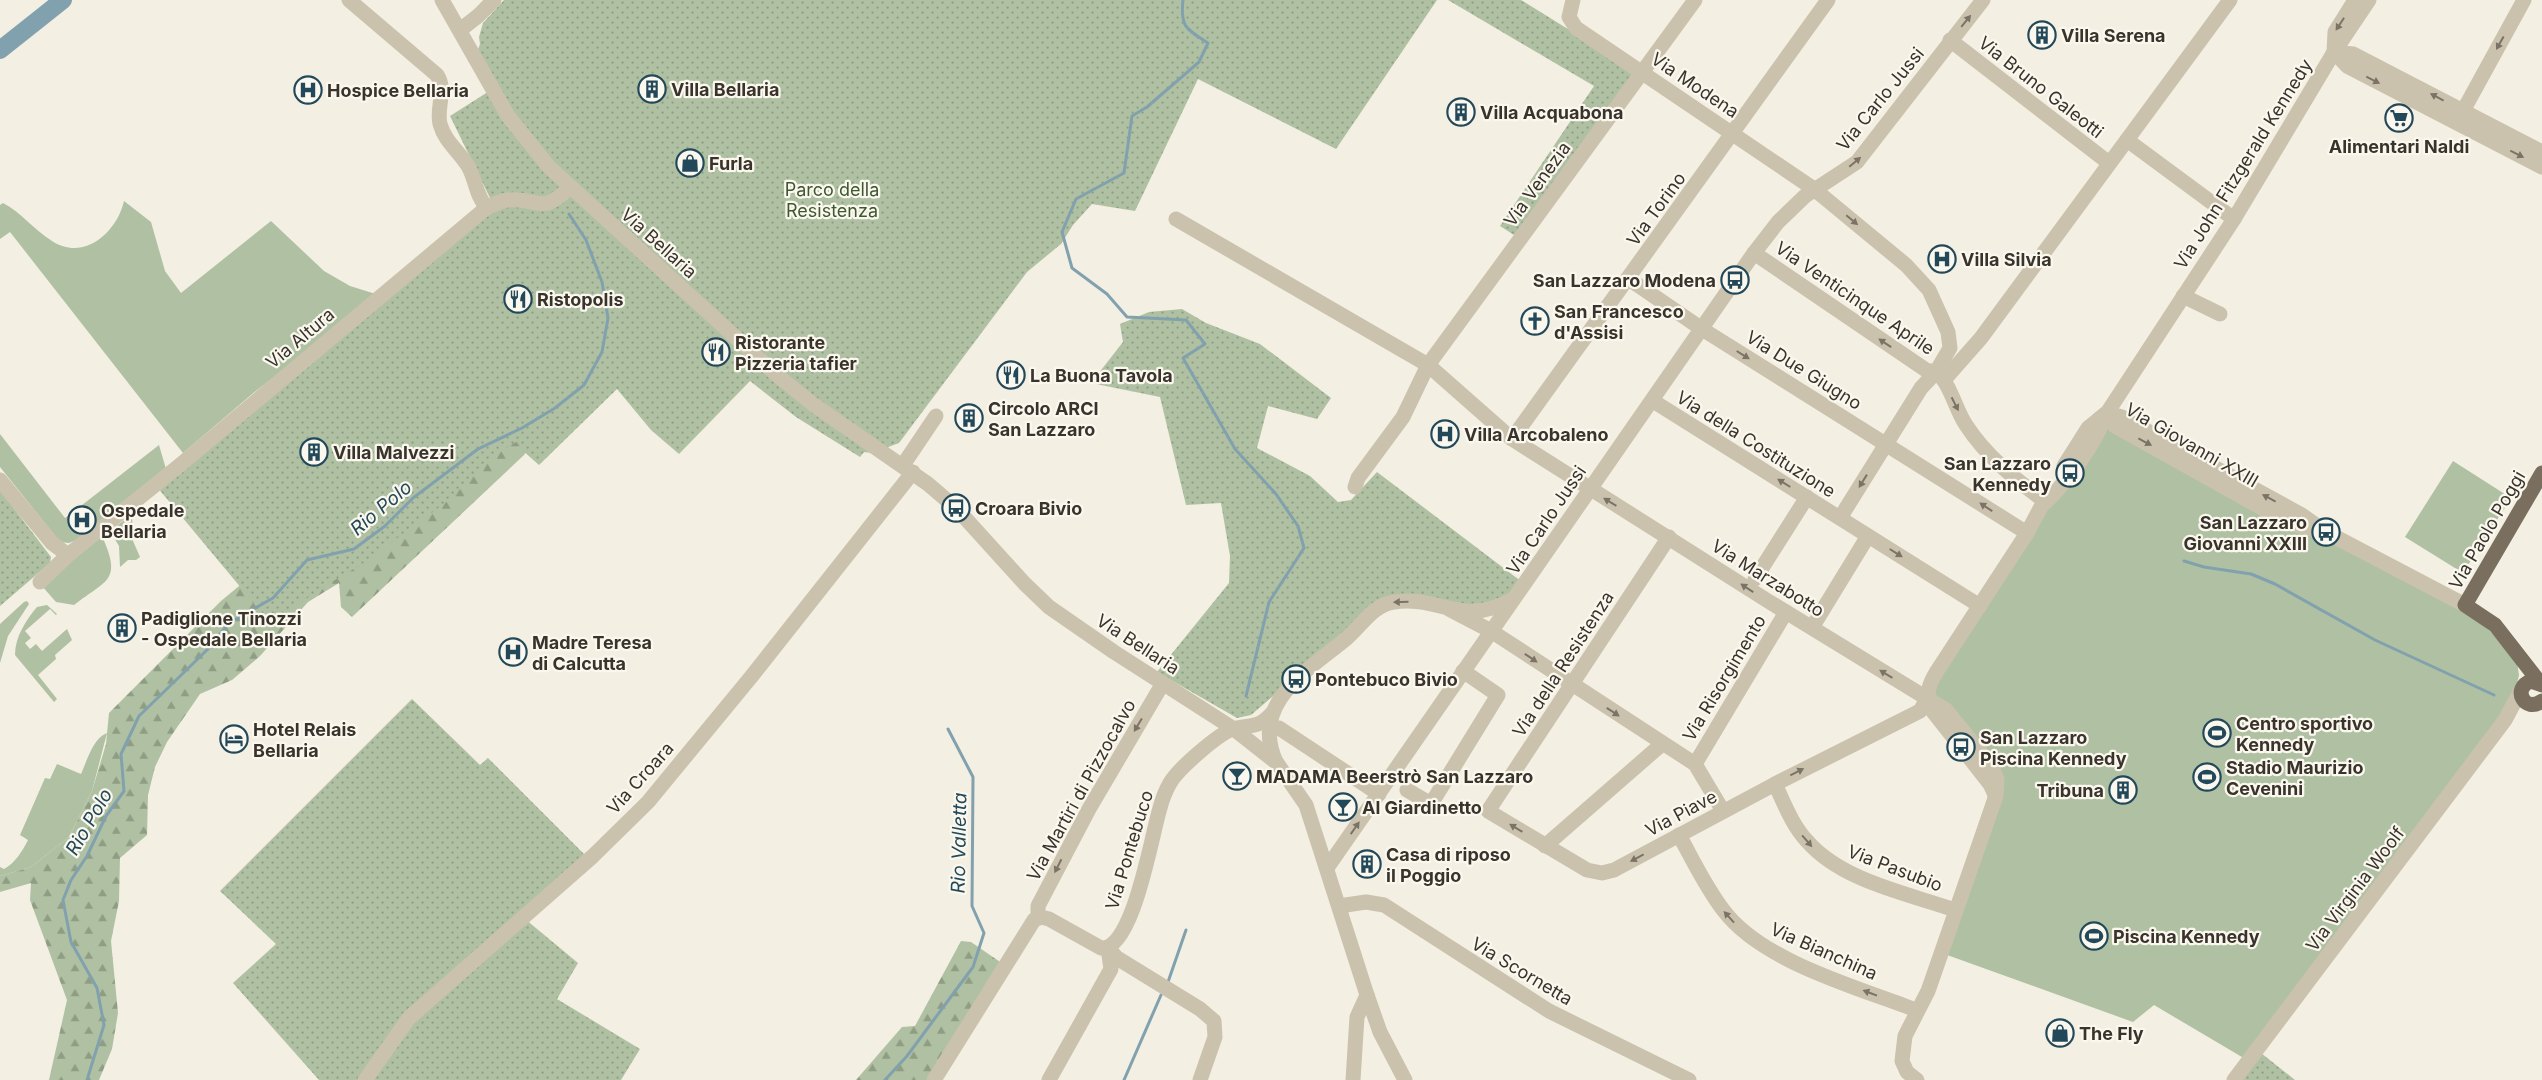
<svg xmlns="http://www.w3.org/2000/svg" width="2542" height="1080" font-family="Inter,sans-serif">
  <style>
    .grass { fill: #afc1a2 }
    .forest { fill: url(#forest-firs) }
    .park { fill: url(#park-dots) }
    .lines { fill: none; stroke-linecap: round; stroke-linejoin: round }
    .stream { stroke: #82a1ae; stroke-width: 3 }
    .river { stroke: #82a1ae; stroke-width: 18 }
    .minor { stroke: #cbc2ae; stroke-width: 15 }
    .major { stroke: #7a6f5e; stroke-width: 15 }
    .oneway { fill: #7b7366 }
    .labels { text-anchor: middle; dominant-baseline: central; stroke-width: 4.5; stroke-linejoin: round; paint-order: stroke }
    .poi-label { font-size: 18px; font-weight: bold; fill: #3a332c; stroke: #faf8ee; text-anchor: start }
    .street-label { font-size: 18px; fill: #3a332c; stroke: #faf8ee }
    .park-label { font-size: 18px; fill: #3f5730; stroke: #faf8ee }
    .water-label { font-size: 19px; font-style: italic; fill: #234859; stroke: #faf8ee }
  </style>
  <defs>
    <pattern id="forest-firs" width="22" height="20" patternUnits="userSpaceOnUse" patternTransform="scale(1.25)"><rect width="22" height="20" fill="#afc1a2"/><path d="M5 1l3.5 6h-7zM16 11l3.5 6h-7z" fill="#8f9d84"/></pattern>
    <pattern id="park-dots" width="8" height="8" patternUnits="userSpaceOnUse" patternTransform="scale(1.25)"><rect width="8" height="8" fill="#afc1a2"/><path d="M2 2h.1M6 6h.1" fill="none" stroke="#8f9d84" stroke-width="1.8" stroke-linecap="round"/></pattern>
  </defs>
  <rect width="100%" height="100%" fill="#f3efe2"/>
  <g class="grass">
    <path d="M124,201l27,21 14,49 16,22 90,-72 53,50 26,15 32,10 -125,94 -74,63 -173,-221 -10,7v-34l3,-2c19,10 31,27 49,38 32,21 65,-9 72,-40z"/>
    <path d="M2098,422l368,181 51,59 2,13 -2,9 -18,34 -252,342 -93,-55 -21,17 -197,-71 53,-158 -64,-104z"/>
    <path d="M0,434l65,84 7,-5 16,22 -19,8 -9,-1 -60,-75z"/>
    <path d="M159,445l7,24 -73,61 -16,-21z"/>
    <path d="M2453,461l58,37 -48,75 -58,-36z"/>
    <path d="M132,514l1,27 7,16 -4,3h-8l-8,7 -1,-21 -9,-15z"/>
    <path d="M102,536c20,45 6,43 -28,69l-18,-3 -14,-16z"/>
    <path d="M24,602l3,-1 2,3 -21,32 -8,27v-39z"/>
    <path d="M47,605l10,9 -1,1 -6,-6 -25,22 6,7 -6,5 5,6 6,-5 6,7 25,-22 5,11 -17,15 1,4 -18,16 19,24 -3,3 -39,-47c0,-18 11,-35 22,-48z"/>
    <path d="M107,733l-15,58 -23,46 -38,30 -31,9v-9l4,2c11,-6 18,-17 24,-29l-8,-5 25,-57 5,1 7,-15 24,10c6,-13 12,-36 26,-41z"/>
  </g>
  <g class="forest">
    <path d="M411,427l122,15 -9,13 -172,162 -11,-10 -2,-24 -31,19 -48,54 -28,24 -32,14 -33,48 -12,25 -7,28 -1,40 -27,23 -1,43 -8,40 7,72 -6,36 -13,31h-50l18,-80 -37,-100 1,-17 -31,9v-16l31,-9 38,-30 23,-46 14,-47 3,-31 112,-112 46,-38z"/>
    <path d="M961,941l10,1 35,24 -68,114h-82l46,-53 13,-1z"/>
  </g>
  <g class="park">
    <path d="M504,0h933l-101,149 -138,-70 -63,132 -43,-7 -19,21 -12,19 -34,28 -128,171 -27,10 -8,-1 -4,5 -64,-40 -46,-36 -71,73 -28,-24 -34,-41 -78,76 -17,-15 -4,-9 -26,15 -47,47 -83,61 -39,23 -54,38 -17,-24 -95,-114 335,-285 -42,-86 41,-26 -14,-37 3,-9 -1,-7 4,-14z"/>
    <path d="M1448,0h73l116,72 -123,163 -14,-9 94,-140z"/>
    <path d="M1182,309l24,14 54,21 71,54 -14,21 -49,-13 -11,42 53,28 28,26 13,-2 26,-28 145,110 -20,23 -17,3 -79,-10 -72,46 -83,71 -14,3 -80,-46 72,-89 1,-27 -9,-53 -35,2 -26,-108 -69,-14 32,-41 -3,-18 29,-12z"/>
    <path d="M0,490l51,67 -1,6 -50,43z"/>
    <path d="M412,699l68,66 8,-7 101,101 -64,60 53,44 -21,36 83,50 -19,31h-302l-86,-97 43,-39 -56,-53z"/>
    <path d="M2261,1053l34,27h-63z"/>
  </g>
  <g class="lines">
    <g class="stream">
      <path d="M1183,0c-3,27 3,29 25,43l-9,19 -52,45 -15,9 -8,57 -48,26 -14,33 10,36 35,26 20,23 59,3 19,24 -22,14 52,91 41,45 22,32 6,22 -35,54 -23,94"/>
      <path d="M2184,561l20,6 47,7 24,10 100,56 119,55"/>
      <path d="M1168,982l18,-52"/>
      <path d="M87,1080l17,-55 -7,-37 -26,-46 -8,-42 8,-20 16,-24 19,-40 18,-25 -3,-37 18,-38 69,-67 21,-26 44,-25 34,-38 47,-11 31,-23 28,-28 65,-49 44,-21 33,-20 29,-23 18,-33 6,-34 -6,-36 -16,-42 -17,-26"/>
      <path d="M885,1080l22,-24 66,-89 11,-34 -12,-27 1,-129 -25,-48"/>
      <path d="M1124,1080l37,-85"/>
    </g>
    <path class="river" d="M0,50l63,-50"/>
    <g class="minor">
      <path d="M349,0l88,75c10,15 -1,33 3,49 5,18 19,27 28,42 8,14 8,30 19,42"/>
      <path d="M442,0l66,116 41,51 229,209 36,29 114,79 28,24 69,76 24,23 65,45 120,77 43,34 29,42 61,190 13,37 25,48"/>
      <path d="M1573,0l-4,17 7,11 238,161 92,76 23,25 19,42 2,16 -14,24c15,12 19,37 30,53 20,31 50,55 80,77"/>
      <path d="M460,30l18,-14 16,-16"/>
      <path d="M1950,40l159,123"/>
      <path d="M2334,52l13,14 195,101"/>
      <path d="M2334,52l19,2 189,98"/>
      <path d="M2334,52l1,-20 20,-32"/>
      <path d="M2463,111l61,-111"/>
      <path d="M2127,140l107,79"/>
      <path d="M1176,219l252,146 84,74 256,162 178,109 45,55 6,14 -1,17 -68,195 -23,45 -3,25 5,11 10,8"/>
      <path d="M1754,253l172,117 10,2"/>
      <path d="M1629,279l73,50 325,204"/>
      <path d="M2183,296l37,18"/>
      <path d="M1944,380l37,-42 249,-338"/>
      <path d="M1653,401l327,205"/>
      <path d="M2107,413l15,4 180,98 24,17 139,73"/>
      <path d="M2107,413l8,13 154,86 26,13 25,6"/>
      <path d="M1512,439l316,-439"/>
      <path d="M903,465l33,-49"/>
      <path d="M2064,466l24,-38 17,-14"/>
      <path d="M0,480l52,63 16,12"/>
      <path d="M1355,487l3,-9 45,-61 25,-52 267,-365"/>
      <path d="M2046,502c25,-25 47,-56 61,-89l127,-194 100,-167 35,-52"/>
      <path d="M1840,518l81,-130 15,-16"/>
      <path d="M1669,537l-181,274 99,59 15,3 12,-3 161,-86 145,-73 7,-12"/>
      <path d="M1755,579l52,-82"/>
      <path d="M40,582l28,-27 112,-90 305,-256c7,-4 14,-8 23,-9 31,-3 32,17 62,-13"/>
      <path d="M1449,609l42,22 204,133 28,47"/>
      <path d="M1816,621l52,-85"/>
      <path d="M1279,728l100,66"/>
      <path d="M1276,762c-27,-60 33,-92 71,-124 15,-13 26,-33 47,-36 46,-7 68,26 119,-3"/>
      <path d="M1695,764l91,-152"/>
      <path d="M1775,784c9,19 17,41 32,57 35,40 99,52 148,69"/>
      <path d="M1407,790l24,14 67,-109 -35,-24"/>
      <path d="M1995,795l-5,-11 -59,-75c-6,-15 -2,-25 6,-38l90,-138 22,-41"/>
      <path d="M1679,835c14,25 27,53 45,76 39,51 133,76 192,99"/>
      <path d="M1545,846l117,-102"/>
      <path d="M1327,868l427,-615 24,-31 27,-26 52,-34 126,-162"/>
      <path d="M1339,906l27,-4 18,3 165,106 140,69"/>
      <path d="M1038,917v-11l51,-97 74,-126"/>
      <path d="M1108,948l9,10 83,51 14,12 1,16 -15,43"/>
      <path d="M365,1080l44,-62 184,-162 55,-54 103,-125 162,-205"/>
      <path d="M934,1080l100,-160 7,-3 8,2 52,29c32,4 51,-115 59,-140 2,-8 6,-18 10,-25 8,-14 48,-49 63,-54 18,-5 26,0 40,-17"/>
      <path d="M1049,1080l62,-111 -3,-21"/>
      <path d="M1353,1080l4,-63 10,-22"/>
      <path d="M2234,1080l271,-360 15,-28"/>
    </g>
    <g class="major">
      <path d="M2540,683l-45,-58 -30,-20 77,-132"/>
      <path d="M2542,685l-11,-4c-20,7 -6,33 11,20"/>
    </g>
  </g>
  <defs><path id="oneway-solid" d="M-6-.8H1V-3.2L6.5 0L1 3.2V.8H-6Z" transform="scale(1.25)"/></defs>
  <g class="oneway">
    <use href="#oneway-solid" transform="translate(1966 21) rotate(-51)"/>
    <use href="#oneway-solid" transform="translate(2340 24) rotate(123)"/>
    <use href="#oneway-solid" transform="translate(2500 43) rotate(119)"/>
    <use href="#oneway-solid" transform="translate(2373 80) rotate(27)"/>
    <use href="#oneway-solid" transform="translate(2437 97) rotate(-152)"/>
    <use href="#oneway-solid" transform="translate(2517 154) rotate(27)"/>
    <use href="#oneway-solid" transform="translate(1855 162) rotate(-40)"/>
    <use href="#oneway-solid" transform="translate(1852 220) rotate(40)"/>
    <use href="#oneway-solid" transform="translate(1885 343) rotate(-146)"/>
    <use href="#oneway-solid" transform="translate(1743 355) rotate(32)"/>
    <use href="#oneway-solid" transform="translate(1955 404) rotate(63)"/>
    <use href="#oneway-solid" transform="translate(2145 442) rotate(28)"/>
    <use href="#oneway-solid" transform="translate(1863 481) rotate(122)"/>
    <use href="#oneway-solid" transform="translate(1784 483) rotate(-148)"/>
    <use href="#oneway-solid" transform="translate(2269 498) rotate(-152)"/>
    <use href="#oneway-solid" transform="translate(1610 502) rotate(-149)"/>
    <use href="#oneway-solid" transform="translate(1986 507) rotate(-147)"/>
    <use href="#oneway-solid" transform="translate(1896 553) rotate(32)"/>
    <use href="#oneway-solid" transform="translate(1747 588) rotate(-147)"/>
    <use href="#oneway-solid" transform="translate(1401 602) rotate(179)"/>
    <use href="#oneway-solid" transform="translate(1531 658) rotate(34)"/>
    <use href="#oneway-solid" transform="translate(1886 674) rotate(-149)"/>
    <use href="#oneway-solid" transform="translate(1613 712) rotate(33)"/>
    <use href="#oneway-solid" transform="translate(1138 725) rotate(121)"/>
    <use href="#oneway-solid" transform="translate(1797 772) rotate(-27)"/>
    <use href="#oneway-solid" transform="translate(1355 828) rotate(-55)"/>
    <use href="#oneway-solid" transform="translate(1516 828) rotate(-149)"/>
    <use href="#oneway-solid" transform="translate(1807 841) rotate(49)"/>
    <use href="#oneway-solid" transform="translate(1637 858) rotate(152)"/>
    <use href="#oneway-solid" transform="translate(1058 866) rotate(117)"/>
    <use href="#oneway-solid" transform="translate(1729 917) rotate(-132)"/>
    <use href="#oneway-solid" transform="translate(1870 993) rotate(-159)"/>
  </g>
  <defs>
    <g id="building-ring" transform="scale(1.4375)"><circle r="9.5" fill="#faf8ee" stroke="#234859" stroke-width="1.5"/><path d="M-4-6H4V6H1V3H-1V6H-4ZM-2.5-4.3h1.7v1.8h-1.7ZM.8-4.3h1.7v1.8H.8ZM-2.5-1h1.7V.8h-1.7ZM.8-1h1.7V.8H.8Z" fill="#234859"/></g>
    <g id="hospital-ring" transform="scale(1.4375)"><circle r="9.5" fill="#faf8ee" stroke="#234859" stroke-width="1.5"/><path d="M-5-5h3v3.5h4V-5h3V5h-3V1.5h-4V5h-3Z" fill="#234859"/></g>
    <g id="supermarket-ring" transform="scale(1.4375)"><circle r="9.5" fill="#faf8ee" stroke="#234859" stroke-width="1.5"/><path d="M-6-5.5h2.5l.6 2H6L4.5 2H-2.5L-4.4-4H-6ZM-1.5 3.2a1.3 1.3 0 1 0 .1 0ZM3 3.2a1.3 1.3 0 1 0 .1 0Z" fill="#234859"/></g>
    <g id="shop-ring" transform="scale(1.4375)"><circle r="9.5" fill="#faf8ee" stroke="#234859" stroke-width="1.5"/><path d="M-5-2.5h2.3a2.7 3.5 0 0 1 5.4 0H5L5.5 6h-11ZM-1.5-2.5h3a1.5 2.3 0 0 0-3 0Z" fill="#234859"/></g>
    <g id="bus-ring" transform="scale(1.4375)"><circle r="9.5" fill="#faf8ee" stroke="#234859" stroke-width="1.5"/><path d="M-5-6H5V4H4V6H2V4H-2V6H-4V4H-5ZM-3.5-4V0h7V-4ZM-3.5 1.2v1.5H-2V1.2ZM2 1.2v1.5H3.5V1.2Z" fill="#234859"/></g>
    <g id="restaurant-ring" transform="scale(1.4375)"><circle r="9.5" fill="#faf8ee" stroke="#234859" stroke-width="1.5"/><path d="M-5-6h1v4h1v-4h1v4h1v-4h1v5L-1.5 .5V6h-2V.5L-5-1ZM5-6V6H3V1.5H1.5Q1.5-4 5-6Z" fill="#234859"/></g>
    <g id="church-ring" transform="scale(1.4375)"><circle r="9.5" fill="#faf8ee" stroke="#234859" stroke-width="1.5"/><path d="M-1.2-6h2.4v3.5h3.3v2.4h-3.3V6h-2.4V-.1h-3.3v-2.4h3.3Z" fill="#234859"/></g>
    <g id="stadium-ring" transform="scale(1.4375)"><circle r="9.5" fill="#faf8ee" stroke="#234859" stroke-width="1.5"/><path d="M0-5a6.5 5 0 1 0 0 10a6.5 5 0 1 0 0-10ZM-3.5-1.8h7v3.6h-7Z" fill="#234859"/></g>
    <g id="hotel-ring" transform="scale(1.4375)"><circle r="9.5" fill="#faf8ee" stroke="#234859" stroke-width="1.5"/><path d="M-6-4.5h1.5V1H6V5H4.5V3h-9V5H-6ZM-4 0a1.8 1.8 0 1 1 3.6 0ZM.5 0V-2.5h3Q6-2.5 6 0Z" fill="#234859"/></g>
    <g id="bar-ring" transform="scale(1.4375)"><circle r="9.5" fill="#faf8ee" stroke="#234859" stroke-width="1.5"/><path d="M-6-5H6L.8 .8V4.5H3.5V6h-7V4.5H-.8V.8Z" fill="#234859"/></g>
  </defs>
  <g fill-rule="evenodd">
    <use href="#building-ring" x="2042" y="35"/>
    <use href="#building-ring" x="652" y="89"/>
    <use href="#hospital-ring" x="308" y="90"/>
    <use href="#building-ring" x="1461" y="112"/>
    <use href="#supermarket-ring" x="2399" y="118"/>
    <use href="#shop-ring" x="690" y="163"/>
    <use href="#hospital-ring" x="1942" y="259"/>
    <use href="#bus-ring" x="1735" y="280"/>
    <use href="#restaurant-ring" x="518" y="299"/>
    <use href="#church-ring" x="1535" y="321"/>
    <use href="#restaurant-ring" x="716" y="352"/>
    <use href="#restaurant-ring" x="1011" y="375"/>
    <use href="#building-ring" x="969" y="418"/>
    <use href="#hospital-ring" x="1445" y="434"/>
    <use href="#building-ring" x="314" y="452"/>
    <use href="#bus-ring" x="2070" y="473"/>
    <use href="#bus-ring" x="956" y="508"/>
    <use href="#hospital-ring" x="82" y="520"/>
    <use href="#bus-ring" x="2326" y="532"/>
    <use href="#building-ring" x="122" y="628"/>
    <use href="#hospital-ring" x="513" y="652"/>
    <use href="#bus-ring" x="1296" y="679"/>
    <use href="#stadium-ring" x="2217" y="733"/>
    <use href="#hotel-ring" x="234" y="739"/>
    <use href="#bus-ring" x="1961" y="747"/>
    <use href="#bar-ring" x="1237" y="776"/>
    <use href="#stadium-ring" x="2207" y="777"/>
    <use href="#building-ring" x="2123" y="790"/>
    <use href="#bar-ring" x="1343" y="807"/>
    <use href="#building-ring" x="1367" y="864"/>
    <use href="#stadium-ring" x="2094" y="936"/>
    <use href="#shop-ring" x="2060" y="1033"/>
  </g>
  <g class="labels">
    <g class="poi-label">
      <text x="2061" y="35">Villa Serena</text>
      <text x="671" y="89">Villa Bellaria</text>
      <text x="327" y="90">Hospice Bellaria</text>
      <text x="1480" y="112">Villa Acquabona</text>
      <text x="2399" y="146" text-anchor="middle">Alimentari Naldi</text>
      <text x="709" y="163">Furla</text>
      <text x="1961" y="259">Villa Silvia</text>
      <text x="1716" y="280" text-anchor="end">San Lazzaro Modena</text>
      <text x="537" y="299">Ristopolis</text>
      <text x="1554" y="311">San Francesco<tspan x="1554" dy="21">d'Assisi</tspan></text>
      <text x="735" y="342">Ristorante<tspan x="735" dy="21">Pizzeria tafier</tspan></text>
      <text x="1030" y="375">La Buona Tavola</text>
      <text x="988" y="408">Circolo ARCI<tspan x="988" dy="21">San Lazzaro</tspan></text>
      <text x="1464" y="434">Villa Arcobaleno</text>
      <text x="333" y="452">Villa Malvezzi</text>
      <text x="2051" y="463" text-anchor="end">San Lazzaro<tspan x="2051" dy="21">Kennedy</tspan></text>
      <text x="975" y="508">Croara Bivio</text>
      <text x="101" y="510">Ospedale<tspan x="101" dy="21">Bellaria</tspan></text>
      <text x="2307" y="522" text-anchor="end">San Lazzaro<tspan x="2307" dy="21">Giovanni XXIII</tspan></text>
      <text x="141" y="618">Padiglione Tinozzi<tspan x="141" dy="21">- Ospedale Bellaria</tspan></text>
      <text x="532" y="642">Madre Teresa<tspan x="532" dy="21">di Calcutta</tspan></text>
      <text x="1315" y="679">Pontebuco Bivio</text>
      <text x="2236" y="723">Centro sportivo<tspan x="2236" dy="21">Kennedy</tspan></text>
      <text x="253" y="729">Hotel Relais<tspan x="253" dy="21">Bellaria</tspan></text>
      <text x="1980" y="737">San Lazzaro<tspan x="1980" dy="21">Piscina Kennedy</tspan></text>
      <text x="2226" y="767">Stadio Maurizio<tspan x="2226" dy="21">Cevenini</tspan></text>
      <text x="1256" y="776">MADAMA Beerstrò San Lazzaro</text>
      <text x="2104" y="790" text-anchor="end">Tribuna</text>
      <text x="1362" y="807">Al Giardinetto</text>
      <text x="1386" y="854">Casa di riposo<tspan x="1386" dy="21">il Poggio</tspan></text>
      <text x="2113" y="936">Piscina Kennedy</text>
      <text x="2079" y="1033">The Fly</text>
    </g>
    <g class="street-label">
      <text transform="translate(1695 85) rotate(34)">Via Modena</text>
      <text transform="translate(2041 87) rotate(38)">Via Bruno Galeotti</text>
      <text transform="translate(1880 99) rotate(-51)">Via Carlo Jussi</text>
      <text transform="translate(2243 164) rotate(-58)">Via John Fitzgerald Kennedy</text>
      <text transform="translate(1537 184) rotate(-54)">Via Venezia</text>
      <text transform="translate(1656 209) rotate(-54)">Via Torino</text>
      <text transform="translate(659 243) rotate(42)">Via Bellaria</text>
      <text transform="translate(1855 298) rotate(34)">Via Venticinque Aprile</text>
      <text transform="translate(300 338) rotate(-40)">Via Altura</text>
      <text transform="translate(1804 370) rotate(32)">Via Due Giugno</text>
      <text transform="translate(1756 444) rotate(32)">Via della Costituzione</text>
      <text transform="translate(2192 445) rotate(30)">Via Giovanni XXIII</text>
      <text transform="translate(1546 520) rotate(-56)">Via Carlo Jussi</text>
      <text transform="translate(2487 530) rotate(-60)">Via Paolo Poggi</text>
      <text transform="translate(1768 578) rotate(32)">Via Marzabotto</text>
      <text transform="translate(1138 644) rotate(33)">Via Bellaria</text>
      <text transform="translate(1563 664) rotate(-57)">Via della Resistenza</text>
      <text transform="translate(1724 678) rotate(-59)">Via Risorgimento</text>
      <text transform="translate(640 778) rotate(-48)">Via Croara</text>
      <text transform="translate(1081 790) rotate(-61)">Via Martiri di Pizzocalvo</text>
      <text transform="translate(1681 813) rotate(-28)">Via Piave</text>
      <text transform="translate(1129 850) rotate(-73)">Via Pontebuco</text>
      <text transform="translate(1895 868) rotate(21)">Via Pasubio</text>
      <text transform="translate(2355 889) rotate(-53)">Via Virginia Woolf</text>
      <text transform="translate(1824 951) rotate(24)">Via Bianchina</text>
      <text transform="translate(1522 971) rotate(31)">Via Scornetta</text>
    </g>
    <g class="park-label">
      <text x="832" y="189">Parco della<tspan x="832" dy="21">Resistenza</tspan></text>
    </g>
    <g class="water-label">
      <text transform="translate(381 508) rotate(-40)">Rio Polo</text>
      <text transform="translate(89 822) rotate(-60)">Rio Polo</text>
      <text transform="translate(959 843) rotate(-89)">Rio Valletta</text>
    </g>
  </g>
</svg>
